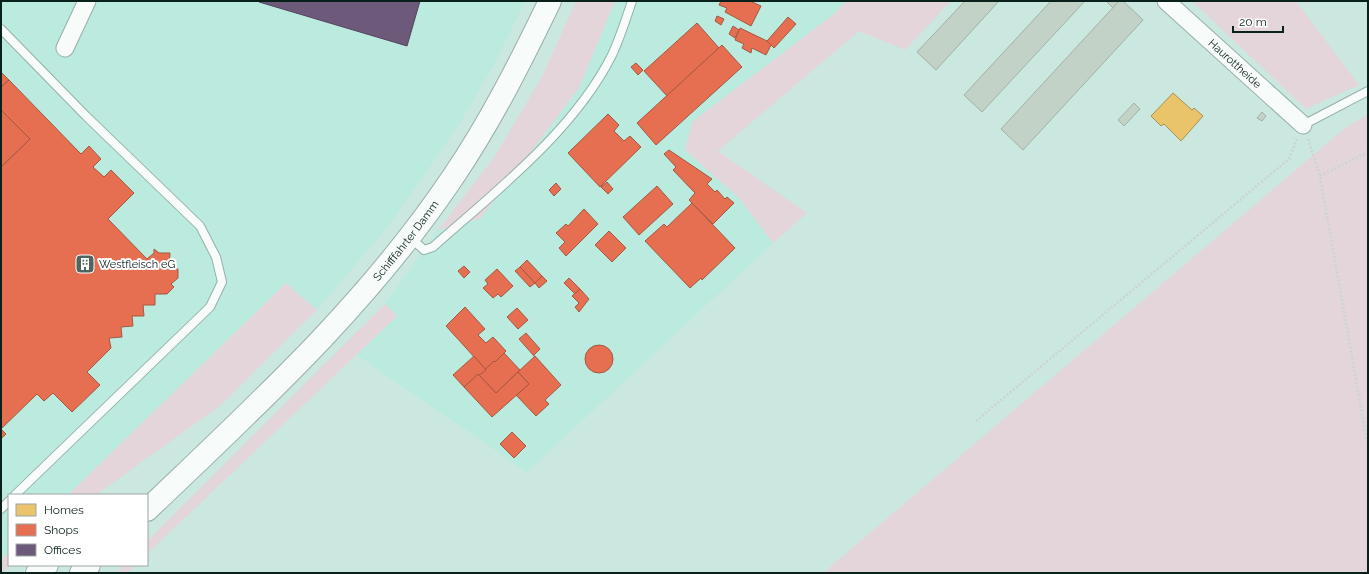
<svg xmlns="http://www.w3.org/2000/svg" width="1369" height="574" font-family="Raleway,sans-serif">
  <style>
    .built { fill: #baebde }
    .green { fill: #e4d5db }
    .homes { fill: #e9c46a; stroke: #a69352 }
    .shops { fill: #e76f51; stroke: #a55741 }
    .offices { fill: #6d597a; stroke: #4f485e }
    .building { fill: #c3d2c6; stroke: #a2b1a5 }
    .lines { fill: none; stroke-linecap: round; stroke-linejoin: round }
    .lane-casing { stroke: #97afa9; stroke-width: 10 }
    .street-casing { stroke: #97afa9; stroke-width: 19 }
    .primary-casing { stroke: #97afa9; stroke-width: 24 }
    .path { stroke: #ccd4d2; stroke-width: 2.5; stroke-dasharray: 2 2; stroke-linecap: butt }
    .lane { stroke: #f7fbfa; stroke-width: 8 }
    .street { stroke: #f7fbfa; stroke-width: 17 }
    .primary { stroke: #f7fbfa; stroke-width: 22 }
    .labels { text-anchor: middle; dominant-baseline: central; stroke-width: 4; stroke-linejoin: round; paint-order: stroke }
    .street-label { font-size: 11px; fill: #0a201b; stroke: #fff }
    .poi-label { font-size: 11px; fill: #0a201b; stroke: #fff; text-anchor: start }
  </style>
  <rect width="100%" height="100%" fill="#cae7e0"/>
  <g class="built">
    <path d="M1,1h524l-29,60 -38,65 -68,98 -73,86 -32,-27 -217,212h-59v57l-8,8z"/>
    <path d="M615,1h232l-162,149 54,48 34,45 -246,229 -170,-117 39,-39 -11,-12 53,-74 42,-11 99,-131z"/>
  </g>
  <g class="green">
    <path d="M576,1h39l-36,87 -99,131 -42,11 55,-71 50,-84z"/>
    <path d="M847,1h68l5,2 2,-2h29l-46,49 -46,-19 -141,120 89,62 -34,30 -34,-45 -54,-48 7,-28 143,-109z"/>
    <path d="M1192,1h104l63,84 -53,24z"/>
    <path d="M1368,114v459h-545l522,-445z"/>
    <path d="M286,283l31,27 -96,95 -125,90h-28z"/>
    <path d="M385,304l12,12 -250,238v-13z"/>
    <path d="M9,552v13h2l-10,8v-13z"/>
    <path d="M123,565h13l-9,8h-9z"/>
  </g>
  <path class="homes" d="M1173,93l19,17 2,-2 9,8 -22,25 -17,-17 -3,2 -10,-10z"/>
  <g class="shops">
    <path d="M721,1h29l11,5 -10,20 -26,-14 2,-4 -8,-3z"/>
    <path d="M717,16l7,3 -3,6 -6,-4z"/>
    <path d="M788,17l8,7 -22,24 -7,-7z"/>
    <path d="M697,23l22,25 -52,48 -23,-25z"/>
    <path d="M733,26l6,4 -4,8 -6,-4z"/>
    <path d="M740,28l27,13 4,4 -5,10 -14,-7 -1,5 -9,-5 2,-4 -9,-4z"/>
    <path d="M722,45l20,22 -86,78 -19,-22z"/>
    <path d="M636,63l7,7 -5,5 -7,-8z"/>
    <path d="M1,72l8,8 -8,7z"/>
    <path d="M9,80l72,74 8,-8 12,13 -8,8 11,10 7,-7 23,23 -26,26 39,40 7,-6v-4l5,4h11l-1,16h9v9l-7,6 3,3 -7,7h-12v11h-12l1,11h-12l1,10 -12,1 1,10 -13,1 2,10 -24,24 13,13 -28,27 -19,-19 -9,8 -7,-7 -36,35 5,5 -5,5v-272l29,-28 -29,-29v-23z"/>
    <path d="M1,110l29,29 -29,28z"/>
    <path d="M608,114l11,11 -5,6 10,10 6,-5 11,11 -41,40 -32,-34z"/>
    <path d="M669,150l43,29 -5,5 8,8 2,-2 8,9 2,-2 7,6 -21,21 -24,-24 6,-7 -22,-23 3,-3 -12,-13z"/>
    <path d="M607,182l6,7 -5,5 -7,-7z"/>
    <path d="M556,183l5,6 -7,7 -5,-6z"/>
    <path d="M657,186l16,18 -34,31 -16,-18z"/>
    <path d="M692,203l43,45 -33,32 -1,-2 -11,10 -45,-47 19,-17 3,3z"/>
    <path d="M584,209l14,15 -32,32 -7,-8 6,-6 -9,-9 10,-9 2,2z"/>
    <path d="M609,231l17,17 -14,14 -17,-17z"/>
    <path d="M527,260l15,16 -7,7 -15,-16z"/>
    <path d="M464,266l6,6 -6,6 -6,-7z"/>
    <path d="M520,267l15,16 -5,4 -15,-16z"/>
    <path d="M497,269l16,17 -12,11 -3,-3 -5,4 -10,-10 5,-4 -3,-4z"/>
    <path d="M542,276l5,5 -8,7 -4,-5z"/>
    <path d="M569,278l11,11 -5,5 -11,-11z"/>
    <path d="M580,289l9,10 -10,13 -4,-5 4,-4 -7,-7z"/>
    <path d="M465,307l20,22 -7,6 8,8 7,-6 13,14 -11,11 -1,-1 -8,9 -40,-44z"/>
    <path d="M517,308l11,12 -10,9 -11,-12z"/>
    <path d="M526,333l14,16 -6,6v1l-15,-17z"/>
    <circle cx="599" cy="359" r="14"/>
    <path d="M504,353l16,17 -24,23 -17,-18 15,-14 1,1z"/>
    <path d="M474,356l12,14 -22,17 -11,-12z"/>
    <path d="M535,356l26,29 -16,15 4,4 -13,12 -20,-21 13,-11 -11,-12z"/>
    <path d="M518,372l11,12 -37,33 -28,-30 14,-13 18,19z"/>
    <path d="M512,432l14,14 -12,12 -14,-14z"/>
  </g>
  <path class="offices" d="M260,1h160l-13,45 -148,-44z"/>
  <g class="building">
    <path d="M965,1h34l-63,69 -19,-18z"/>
    <path d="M1051,1h34l-103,111 -18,-17z"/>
    <path d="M1106,1h13l-6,7z"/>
    <path d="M1119,1h4l20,19 -120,130 -22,-21z"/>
    <path d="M1134,103l6,6 -16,17 -6,-6z"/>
    <path d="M1262,112l4,4 -4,5 -5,-3z"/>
  </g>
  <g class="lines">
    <g class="lane-casing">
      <g id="lane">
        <path d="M1,29l85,87 114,110 16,31 6,25 -12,25 -195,188"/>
        <path d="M1303,125l65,-34"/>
        <path d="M410,237l14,13 9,-3c63,-56 141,-116 179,-192 8,-17 14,-36 20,-54"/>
        <path d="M1,509l8,-8"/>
      </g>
    </g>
    <g class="street-casing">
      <g id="street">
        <path id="s1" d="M1166,1l137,124"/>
        <path d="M65,48l22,-47"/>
      </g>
    </g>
    <g class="primary-casing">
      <g id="primary">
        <path id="s2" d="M147,510c111,-106 220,-205 306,-333 38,-56 68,-116 97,-176"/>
        <path d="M37,573l10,-8"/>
        <path d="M81,573l8,-8"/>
      </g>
    </g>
    <g class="path">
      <path d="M1308,139l12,37 48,272"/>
      <path d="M1320,176l48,-24"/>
      <path d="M976,421l313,-262 8,-20"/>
    </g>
    <use href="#lane" class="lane"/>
    <use href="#street" class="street"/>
    <use href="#primary" class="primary"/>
  </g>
  <defs>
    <g id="building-square" transform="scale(1)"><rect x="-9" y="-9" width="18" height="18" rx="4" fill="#4d6660" stroke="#fff"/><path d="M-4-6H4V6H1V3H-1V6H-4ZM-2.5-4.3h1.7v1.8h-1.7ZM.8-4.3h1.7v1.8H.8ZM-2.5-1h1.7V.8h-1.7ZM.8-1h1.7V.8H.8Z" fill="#fff"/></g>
  </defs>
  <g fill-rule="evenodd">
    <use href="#building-square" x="85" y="264"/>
  </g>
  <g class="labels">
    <g class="street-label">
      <text stroke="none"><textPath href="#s1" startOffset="93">Haurottheide</textPath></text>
      <text stroke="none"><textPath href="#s2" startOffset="374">Schifffahrter Damm</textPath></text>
    </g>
    <g class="poi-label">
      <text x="99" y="264">Westfleisch eG</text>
    </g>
  </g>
  <rect width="1369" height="574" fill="none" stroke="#0a201b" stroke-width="4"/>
  <rect x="8" y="494" width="140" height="72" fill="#ffffff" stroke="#9da6a4"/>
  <rect x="16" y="504" width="20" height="12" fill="#e9c46a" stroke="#9da6a4"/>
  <text x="44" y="514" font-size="12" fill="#0a201b">Homes</text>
  <rect x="16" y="524" width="20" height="12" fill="#e76f51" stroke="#9da6a4"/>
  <text x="44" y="534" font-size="12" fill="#0a201b">Shops</text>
  <rect x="16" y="544" width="20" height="12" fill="#6d597a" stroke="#9da6a4"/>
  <text x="44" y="554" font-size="12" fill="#0a201b">Offices</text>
  <path d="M1233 26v6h50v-6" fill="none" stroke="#0a201b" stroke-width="2"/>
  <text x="1239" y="26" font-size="12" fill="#0a201b" stroke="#ffffff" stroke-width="3" paint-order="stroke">20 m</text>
</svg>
